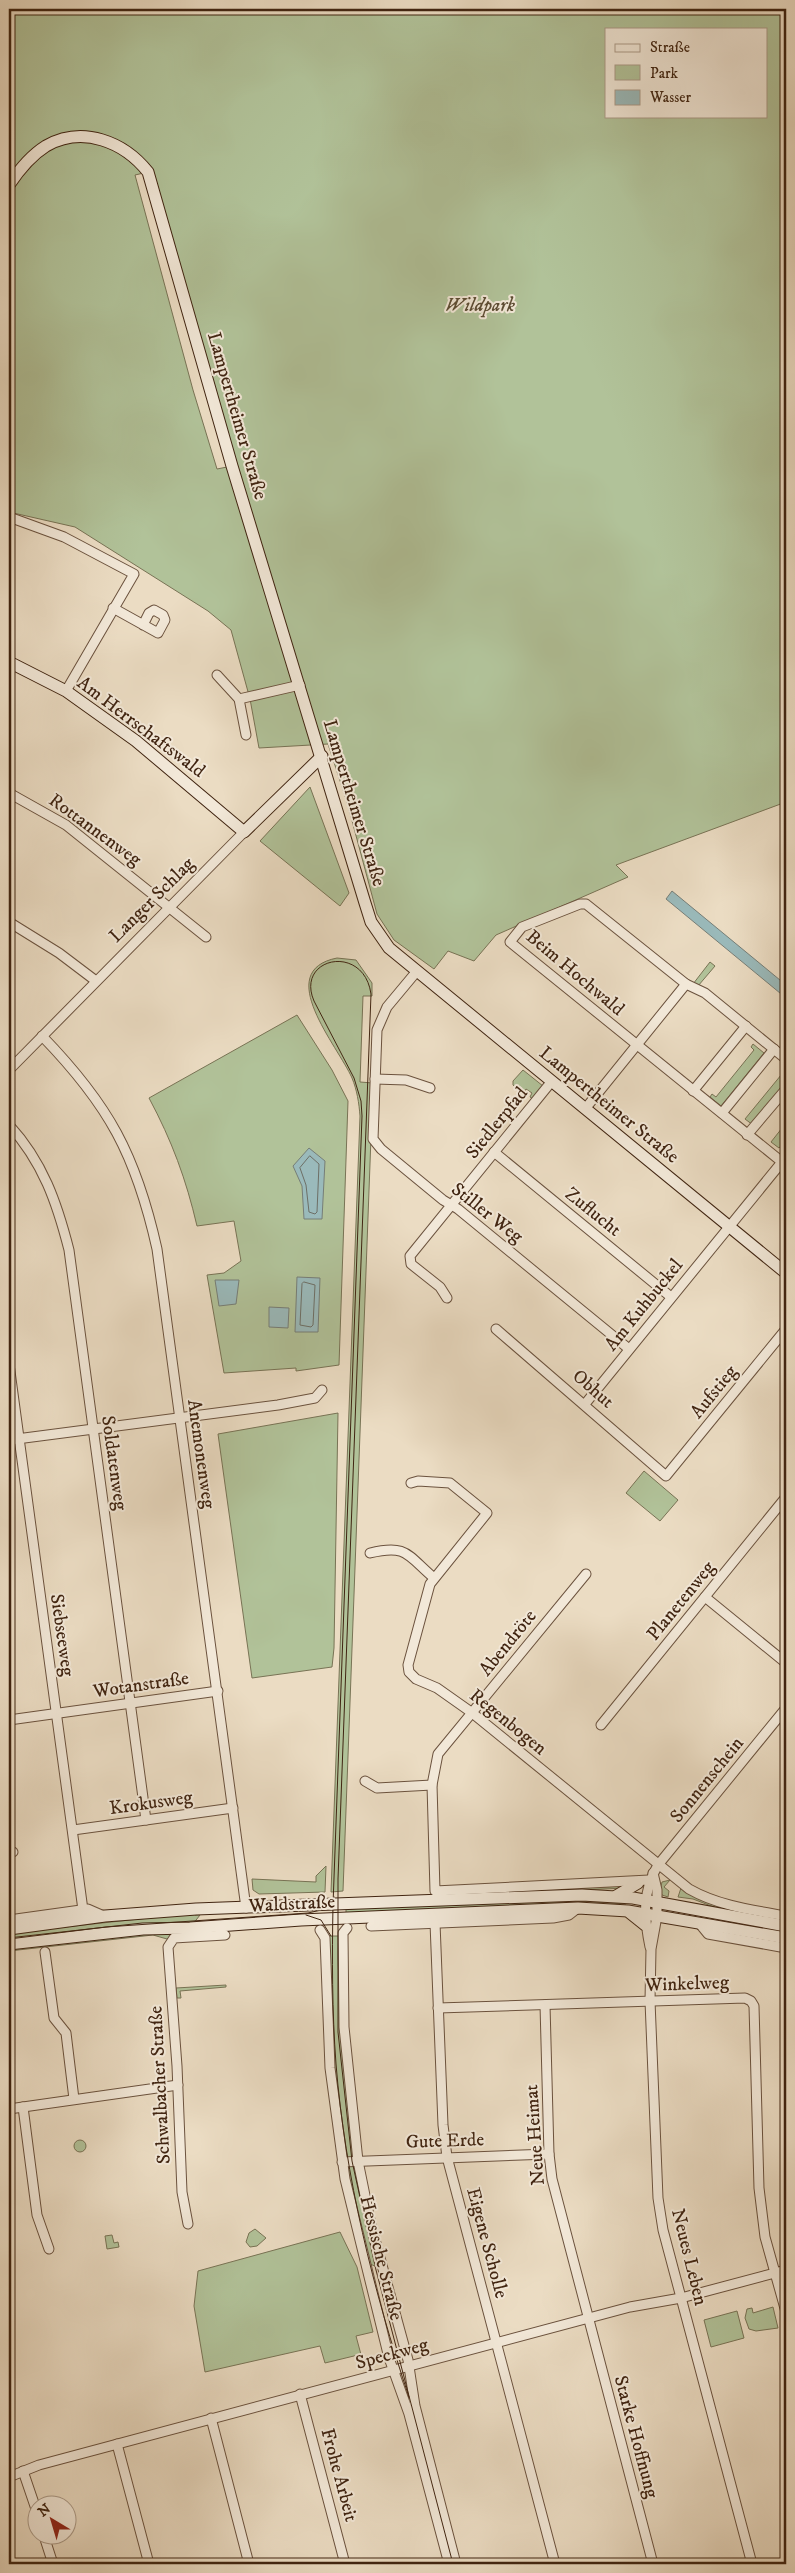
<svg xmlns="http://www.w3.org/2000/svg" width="795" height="2573" font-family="'IM FELL DW Pica',serif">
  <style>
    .green { fill: #b1c299; stroke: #787355; fill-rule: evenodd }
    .water { fill: #9ababb; stroke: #767e77 }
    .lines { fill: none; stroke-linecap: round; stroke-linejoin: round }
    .shore { stroke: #6d6f66; stroke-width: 1 }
    .street-casing { stroke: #6b523e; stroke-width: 11 }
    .secondary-casing { stroke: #402411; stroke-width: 13 }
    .street { stroke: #f2e8d8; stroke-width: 9 }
    .secondary { stroke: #f2e8d8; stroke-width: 11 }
    .tram { stroke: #402411; stroke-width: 1 }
    .labels { text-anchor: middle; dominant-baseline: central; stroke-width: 4; stroke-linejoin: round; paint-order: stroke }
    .park-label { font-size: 19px; font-style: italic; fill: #5c4c33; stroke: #f2e8d8 }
    .street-label { font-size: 19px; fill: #402411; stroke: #f2e8d8 }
  </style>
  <rect width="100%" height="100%" fill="#ebdcc3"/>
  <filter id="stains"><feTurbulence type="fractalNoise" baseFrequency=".004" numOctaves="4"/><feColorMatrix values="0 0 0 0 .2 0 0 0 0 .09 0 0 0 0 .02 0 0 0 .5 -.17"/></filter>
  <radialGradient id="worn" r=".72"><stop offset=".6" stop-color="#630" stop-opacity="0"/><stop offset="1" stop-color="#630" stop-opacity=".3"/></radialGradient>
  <g class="green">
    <path d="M9,9h777v793l-170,63 12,12 -132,58 -22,26 -26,-10 -14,18 -40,-29 -17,-26 -30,-112 -19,-58 -69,4 -9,-49 -19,-69 -23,-19 -133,-84 -66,-15zM606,29h160v87h-160zM148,172l84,294 -15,3 -24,-79 -58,-215z"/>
    <path d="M310,787l39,106 -9,13 -80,-65z"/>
    <path d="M337,958l19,2 16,23v13h-9l-3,86 13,1 -30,808 -12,1 29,-776c-1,-13 -3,-26 -8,-38 -14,-32 -80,-107 -15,-120z"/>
    <path d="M710,962l5,4 -17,20 -5,-2z"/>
    <path d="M297,1015l35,55 16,31 -9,264 -43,6v-3l-72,5 -17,-98 17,-2 17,-12 -7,-40 -37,5c-11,-47 -25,-85 -48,-128z"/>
    <path d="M753,1044l11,9 -43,53 -11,-9 2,-3 4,3 38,-47 -3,-3z"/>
    <path d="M786,1069v15l-33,41 -8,-6z"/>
    <path d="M523,1070l20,16 -10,13 -3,-2 2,-4 -6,-4 -3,5 -10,-9v-4z"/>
    <path d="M786,1123v17l-7,8 -8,-6z"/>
    <path d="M338,1413l-4,235 -2,19 -80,11 -34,-244z"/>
    <path d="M644,1471l34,29 -18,21 -34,-28z"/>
    <path d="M326,1866l-1,26 -66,2 -6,-4 -1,-11 64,3v-6z"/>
    <path d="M670,1880l-6,7 5,4 -1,6 -6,-2 -2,-5 2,-8z"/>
    <path d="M625,1886v2l-193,9 7,-3z"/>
    <path d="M681,1888l105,30v4l-67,-13 -26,-10 -15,-2z"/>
    <path d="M573,1899l53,3v2l-53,-3 -37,4 -190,9v-5z"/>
    <path d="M195,1913v2h5l-7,9 -184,16v-7z"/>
    <path d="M148,1932h52l-27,3 -6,4 -14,-4 -144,16v-4z"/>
    <path d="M329,1936h10c-2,20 0,41 1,61 2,94 18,180 39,271l-11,-5 -21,-92 -12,-84z"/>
    <path d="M226,1985v2l-46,4 1,7h-4l-1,-10z"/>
    <circle cx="80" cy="2146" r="6"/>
    <path d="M255,2229l11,9 -9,8 -7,1 -4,-5 3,-9z"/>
    <path d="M340,2232l17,35 16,65 -17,4 7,26 6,-1 1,3 -9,3 -3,-12 -33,8 -5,-17 -115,26 -11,-66 4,-35z"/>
    <path d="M112,2235l2,8 4,-1 1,5 -12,2 -2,-13z"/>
    <path d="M773,2307l5,21 -22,3 -7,-2 -4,-11 2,-9 5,-1 1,5z"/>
    <path d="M737,2311l7,27 -33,9 -7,-27z"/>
  </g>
  <g class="water">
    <path d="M672,891l114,94v13l-120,-99z"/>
    <path d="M309,1148l16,13 -3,58h-18l-2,-33 -9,-20z"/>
    <path d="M297,1277l23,1 -2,54h-23z"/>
    <path d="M215,1280h24l-3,24 -17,2z"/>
    <path d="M269,1307l20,1 -1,20 -19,-1z"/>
  </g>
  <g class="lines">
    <g class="shore">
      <path d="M310,1156l9,8 -2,48 -2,2 -6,-2 -3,-27 -6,-17z"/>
      <path d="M304,1282l11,3 -2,40 -2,2 -11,-2 2,-41z"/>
    </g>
    <g class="street-casing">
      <g id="street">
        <path d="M9,517l55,20 70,37 -68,117"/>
        <path d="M113,608l45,25 7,-13 -2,-5 -9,-5 -5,3 -6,12"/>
        <path d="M217,675l22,24 7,36"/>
        <path d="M239,699l61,-14"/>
        <path d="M9,793l57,32 140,112"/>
        <path d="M9,922l50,31 37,28"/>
        <path d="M417,971l-30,36 -10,23 -4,109 8,10 62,51 15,9 171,140"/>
        <path d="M42,1036c67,69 94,119 115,213l89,659"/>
        <path d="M9,1070l235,-238"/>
        <path d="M375,1079l31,1 24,8"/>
        <path d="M693,1091l53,-65"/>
        <path d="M585,1109l101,-125"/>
        <path d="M722,1113l52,-64"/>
        <path d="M9,1125c34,37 48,78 60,125l77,570"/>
        <path d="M747,1135l39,-46"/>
        <path d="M494,1152l177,145"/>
        <path d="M782,1162l-272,-220 12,-15 58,-23h6l100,80 19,9 81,66"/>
        <path d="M447,1298l-7,-11 -29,-23 -1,-8 142,-175"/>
        <path d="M496,1329l170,147 120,-147"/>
        <path d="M9,1364l74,546"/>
        <path d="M585,1404l201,-247"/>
        <path d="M9,1440l269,-35 37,-7 7,-8"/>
        <path d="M411,1483l7,-2 32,2 37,30 -57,71 -22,81 1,7 7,7 21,9 34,24 218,177c30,17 63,21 97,27"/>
        <path d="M370,1553c37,-9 37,2 64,25"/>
        <path d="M586,1574l-148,180 -6,31 3,106 214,-11"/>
        <path d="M705,1597l81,66"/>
        <path d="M9,1720l209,-29"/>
        <path d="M601,1725l185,-228"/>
        <path d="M365,1781l12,7 55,-3"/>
        <path d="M73,1830l160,-22"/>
        <path d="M9,1853l4,-1"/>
        <path d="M653,1873l4,17v26l-6,33 -1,52 8,197 5,32 89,334"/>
        <path d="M9,1920l79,-11 16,7"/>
        <path d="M435,1923l8,202 4,32 108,407"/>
        <path d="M699,1923l9,11 78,14"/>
        <path d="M371,1926l182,-8 16,-3 9,-7"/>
        <path d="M347,1928l-4,5 1,94 14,134 13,64 37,135 7,46 41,158"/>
        <path d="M320,1930l5,8 5,130 15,111 44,179 20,56 40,150"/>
        <path d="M650,1947c-6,-29 -8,-56 8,-82l128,-157"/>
        <path d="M45,1952l9,66 12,15 8,66"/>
        <path d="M545,2005l4,149 3,25 101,385"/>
        <path d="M438,2008l307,-10 6,3 3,5 5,182 6,49 21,75"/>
        <path d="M23,2107l14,108 12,34"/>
        <path d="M9,2109l169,-24"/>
        <path d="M342,2162l207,-8"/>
        <path d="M188,2224l-6,-32 -5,-126 -9,-119 6,-9 51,-3"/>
        <path d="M300,2394l45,170"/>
        <path d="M211,2418l38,146"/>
        <path d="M117,2444l32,120"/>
        <path d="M23,2471l15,44"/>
        <path d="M9,2477l30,-12 591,-158 51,-9 105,-28"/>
        <path d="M44,2536l9,28"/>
      </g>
    </g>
    <g class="secondary-casing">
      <g id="secondary">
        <path d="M9,185c10,-15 21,-29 37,-39 37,-21 78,-4 102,26l84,294 133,437 6,19 18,26 397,325"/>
        <path d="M9,662l57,29 70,50 108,91 78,-76"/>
        <path d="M616,1896l22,-13"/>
        <path d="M630,1913l15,12"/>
        <path d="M9,1929l96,-13 91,-7 386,-14 51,3 153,28"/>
        <path d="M9,1944l134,-15 47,-1 111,-8 277,-12 50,3 158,27"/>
      </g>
    </g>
    <use href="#street" class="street"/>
    <use href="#secondary" class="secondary"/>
    <g class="tram">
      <path d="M306,1915l15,5 10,16"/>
      <path d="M9,1939l97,-12 202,-14 13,-3 13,-13"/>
      <path d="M409,2397c-36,-107 -64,-221 -73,-333 -4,-53 -4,-106 -3,-159l29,-789 -1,-15 -7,-23 -40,-77c-19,-44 50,-58 57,-7l-33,885v153l14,129 24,109 77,294"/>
    </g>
  </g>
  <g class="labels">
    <g class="park-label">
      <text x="480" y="305">Wildpark</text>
    </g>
    <g class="street-label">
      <text transform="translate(237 416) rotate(74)">Lampertheimer Straße</text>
      <text transform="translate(141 727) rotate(37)">Am Herrschaftswald</text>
      <text transform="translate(354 803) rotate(73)">Lampertheimer Straße</text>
      <text transform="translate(95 830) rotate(36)">Rottannenweg</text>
      <text transform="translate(152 900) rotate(-45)">Langer Schlag</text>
      <text transform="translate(575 973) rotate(40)">Beim Hochwald</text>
      <text transform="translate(609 1105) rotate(39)">Lampertheimer Straße</text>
      <text transform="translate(497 1123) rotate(-51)">Siedlerpfad</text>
      <text transform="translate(593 1212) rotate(39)">Zuflucht</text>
      <text transform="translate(487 1213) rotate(38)">Stiller Weg</text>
      <text transform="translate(644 1305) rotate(-51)">Am Kuhbuckel</text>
      <text transform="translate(593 1389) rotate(41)">Obhut</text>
      <text transform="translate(714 1392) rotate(-51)">Aufstieg</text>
      <text transform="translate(201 1454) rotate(82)">Anemonenweg</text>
      <text transform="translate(114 1463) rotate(82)">Soldatenweg</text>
      <text transform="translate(681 1601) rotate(-51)">Planetenweg</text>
      <text transform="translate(62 1635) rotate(82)">Siebseeweg</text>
      <text transform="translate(508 1643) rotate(-51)">Abendröte</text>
      <text transform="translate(141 1685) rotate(-8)">Wotanstraße</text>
      <text transform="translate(508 1722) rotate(39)">Regenbogen</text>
      <text transform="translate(707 1780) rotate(-51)">Sonnenschein</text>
      <text transform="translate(151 1803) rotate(-8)">Krokusweg</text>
      <text transform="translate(292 1904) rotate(-3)">Waldstraße</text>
      <text transform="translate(687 1984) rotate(-2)">Winkelweg</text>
      <text transform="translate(160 2085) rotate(-93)">Schwalbacher Straße</text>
      <text transform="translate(535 2135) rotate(-94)">Neue Heimat</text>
      <text transform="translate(445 2141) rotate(-2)">Gute Erde</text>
      <text transform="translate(487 2243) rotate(75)">Eigene Scholle</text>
      <text transform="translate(689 2257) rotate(76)">Neues Leben</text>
      <text transform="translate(381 2258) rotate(76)">Hessische Straße</text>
      <text transform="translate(392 2354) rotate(-15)">Speckweg</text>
      <text transform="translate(636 2437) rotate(75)">Starke Hoffnung</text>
      <text transform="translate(339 2475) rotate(75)">Frohe Arbeit</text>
    </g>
  </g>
  <rect width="795" height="2573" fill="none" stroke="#ebdcc3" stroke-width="30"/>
  <rect x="10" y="10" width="775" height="2553" fill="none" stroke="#402411" stroke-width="2.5"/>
  <rect x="15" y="15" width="765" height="2543" fill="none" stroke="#402411"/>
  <rect x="605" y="28" width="162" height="90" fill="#f2e8d8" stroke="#ab9a88"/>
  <rect x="615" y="44" width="25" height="8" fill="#f2e8d8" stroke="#ab9a88"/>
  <text x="650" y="52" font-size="15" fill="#402411">Straße</text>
  <rect x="615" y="65" width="25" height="15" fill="#b1c299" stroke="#ab9a88"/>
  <text x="650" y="78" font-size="15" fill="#402411">Park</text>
  <rect x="615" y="90" width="25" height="15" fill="#9ababb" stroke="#ab9a88"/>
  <text x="650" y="102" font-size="15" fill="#402411">Wasser</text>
  <g transform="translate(52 2520) rotate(322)"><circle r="24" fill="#f2e8d8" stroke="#ab9a88"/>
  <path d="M0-4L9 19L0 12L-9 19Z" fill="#8f2418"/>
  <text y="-8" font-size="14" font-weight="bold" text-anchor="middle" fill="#402411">N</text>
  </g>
  <rect width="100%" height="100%" filter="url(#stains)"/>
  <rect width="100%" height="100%" fill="url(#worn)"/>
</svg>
